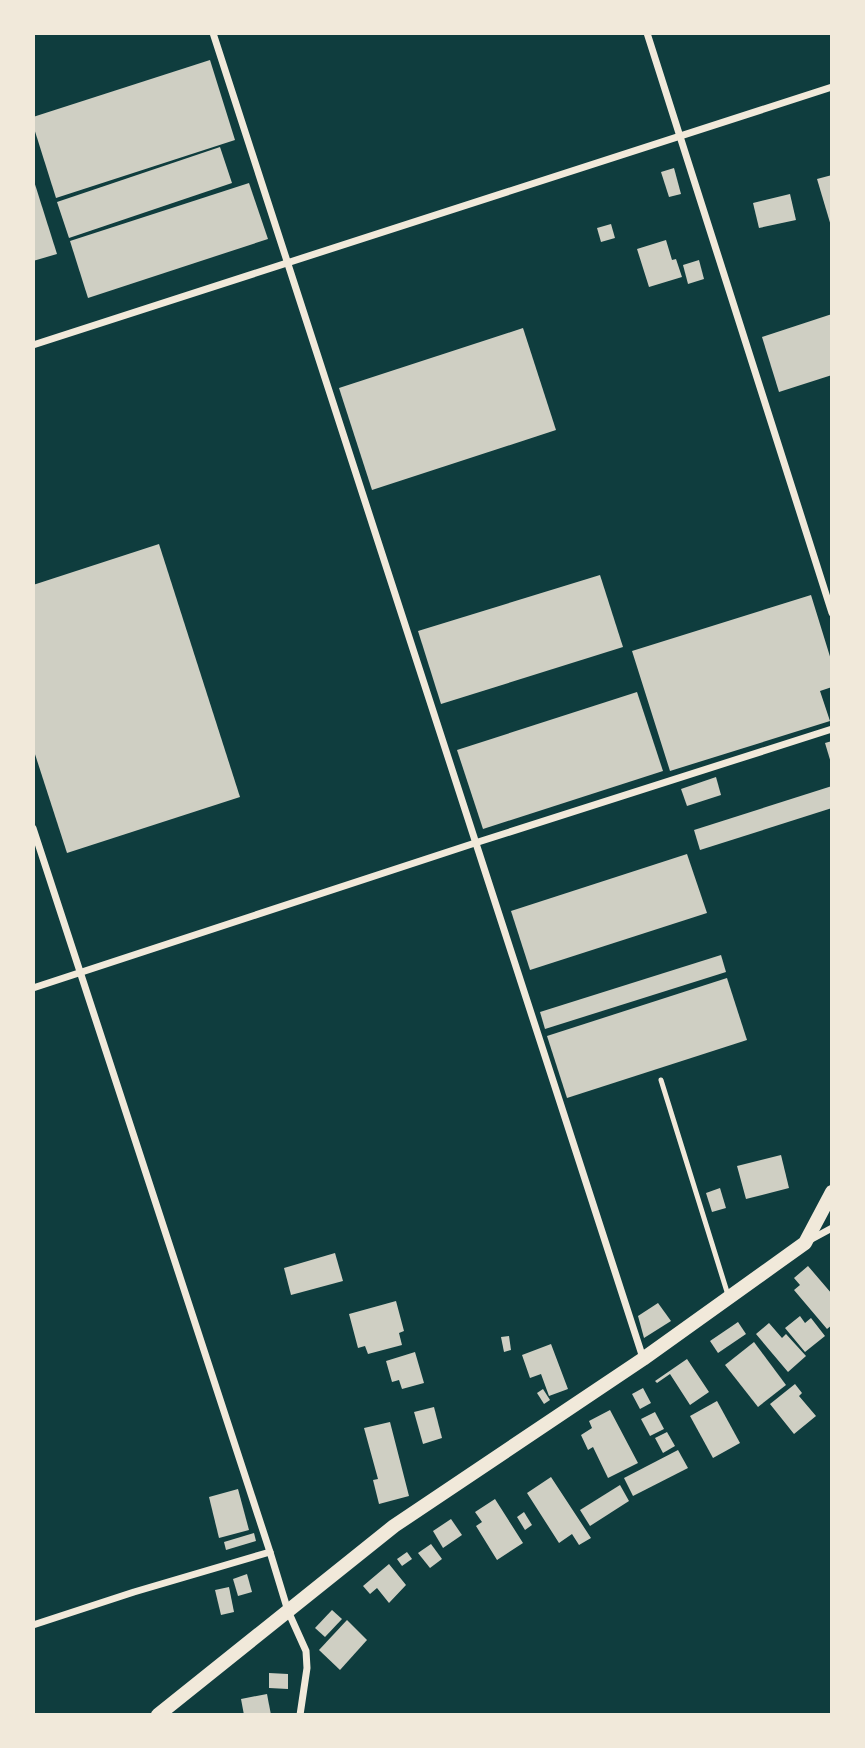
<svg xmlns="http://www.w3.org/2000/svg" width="865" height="1748" font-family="'Nunito Sans',sans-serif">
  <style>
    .building { fill: #cfcfc3 }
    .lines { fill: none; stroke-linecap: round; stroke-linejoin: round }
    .service { stroke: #f1e9da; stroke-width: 5 }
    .minor { stroke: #f1e9da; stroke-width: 7 }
    .secondary { stroke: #f1e9da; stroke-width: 14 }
  </style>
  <rect width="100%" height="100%" fill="#0f3d3e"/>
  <g class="building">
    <path d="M210,60l25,80 -179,58 -23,-73v-8z"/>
    <path d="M220,147l12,36 -163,55 -12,-36z"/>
    <path d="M674,168l7,26 -12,3 -8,-25z"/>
    <path d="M832,175v51h-1l-14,-47z"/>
    <path d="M33,178l24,76 -24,7z"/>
    <path d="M249,183l19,56 -180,59 -18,-57z"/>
    <path d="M790,194l6,26 -37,8 -6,-25z"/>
    <path d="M611,224l4,14 -14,4 -4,-14z"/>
    <path d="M666,240l6,20 4,-1 6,18 -33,10 -12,-38z"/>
    <path d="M699,260l5,19 -16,5 -5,-19z"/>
    <path d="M832,314v61l-53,17 -17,-55z"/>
    <path d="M523,328l33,102 -184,60 -33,-102z"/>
    <path d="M159,544l81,253 -173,56 -34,-105v-163z"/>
    <path d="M600,575l23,72 -182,57 -23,-73z"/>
    <path d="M811,595l21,68v24l-12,4 10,30 -160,50 -38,-120z"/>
    <path d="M637,692l26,79 -180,58 -26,-79z"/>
    <path d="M832,741v22h-1l-6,-20z"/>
    <path d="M716,777l5,18 -34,11 -6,-17z"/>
    <path d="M832,786v22l-132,42 -6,-20z"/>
    <path d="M687,854l20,59 -177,57 -19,-59z"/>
    <path d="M721,955l5,17 -181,57 -5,-17z"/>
    <path d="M727,978l20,62 -180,58 -20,-62z"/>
    <path d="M781,1155l8,33 -43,11 -9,-33z"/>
    <path d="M720,1188l6,20 -14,4 -6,-19z"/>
    <path d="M335,1253l8,28 -52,14 -7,-27z"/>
    <path d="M808,1266l24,28v31l-5,4 -33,-39 6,-5 -6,-7z"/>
    <path d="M396,1301l8,30 -5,2 3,12 -34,9 -3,-8 -7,2 -9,-34z"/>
    <path d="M658,1303l13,18 -27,17 -6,-22z"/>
    <path d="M800,1316l5,7 6,-5 14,18 -20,16 -20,-24z"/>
    <path d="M738,1322l8,12 -28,19 -8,-12z"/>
    <path d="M769,1323l13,15 4,-4 20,22 -18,16 -32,-38z"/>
    <path d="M509,1336l2,14 -7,2 -3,-15z"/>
    <path d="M754,1342l32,43 -28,22 -33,-42z"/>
    <path d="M551,1344l17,45 -19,7 -8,-22 -11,4 -8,-23z"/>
    <path d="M415,1352l9,31 -22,6 -3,-9 -7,2 -6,-21z"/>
    <path d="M687,1359l22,33 -19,13 -20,-31 -13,9 -2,-2z"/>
    <path d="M795,1384l7,9 -3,3 17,20 -22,18 -24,-30z"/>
    <path d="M643,1388l8,15 -11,6 -8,-15z"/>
    <path d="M543,1389l7,11 -6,4 -7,-11z"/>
    <path d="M717,1401l23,42 -27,15 -23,-42z"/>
    <path d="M434,1407l8,31 -19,6 -9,-32z"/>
    <path d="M610,1410l28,53 -30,15 -15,-31 -5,3 -7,-15 11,-7 -3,-7z"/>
    <path d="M655,1412l9,17 -14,7 -9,-17z"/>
    <path d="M390,1422l19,74 -30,8 -6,-24 5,-1 -14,-51z"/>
    <path d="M667,1432l8,14 -12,7 -8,-15z"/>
    <path d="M678,1450l10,18 -55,28 -9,-18z"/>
    <path d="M551,1477l40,61 -12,7 -7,-11 -13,9 -32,-50z"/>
    <path d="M620,1485l9,16 -39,25 -10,-16z"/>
    <path d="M238,1489l11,41 -30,8 -10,-41z"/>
    <path d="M495,1499l28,44 -26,17 -21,-34 6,-4 -7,-10z"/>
    <path d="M524,1512l8,13 -7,5 -8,-13z"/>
    <path d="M451,1519l11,16 -19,13 -10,-17z"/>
    <path d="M254,1533l2,8 -30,9 -2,-8z"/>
    <path d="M431,1544l11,15 -12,9 -12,-15z"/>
    <path d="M407,1552l5,7 -10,7 -5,-7z"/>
    <path d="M389,1564l17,21 -17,18 -12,-15 -7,6 -7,-8z"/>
    <path d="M247,1574l5,18 -14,4 -5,-17z"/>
    <path d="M229,1587l5,25 -13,3 -6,-25z"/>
    <path d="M332,1610l10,9 -17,18 -10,-9z"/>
    <path d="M347,1620l20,20 -27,30 -21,-20z"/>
    <path d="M269,1673l19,1v15l-19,-1z"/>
    <path d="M267,1694l4,21h-27l-3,-16z"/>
  </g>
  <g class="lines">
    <path class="service" d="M661,1080l67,215"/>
    <g class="minor">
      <path d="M213,33l430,1325"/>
      <path d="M647,33l185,580"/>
      <path d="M33,345l799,-258"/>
      <path d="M33,828l237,724 18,59 18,40 1,17 -7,47"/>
      <path d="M33,988l442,-145 357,-114"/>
      <path d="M808,1241l24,-13"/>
      <path d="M33,1625l101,-33 136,-40"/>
    </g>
    <path class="secondary" d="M158,1715l236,-189 249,-167 162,-116 27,-51"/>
  </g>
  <rect width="865" height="1748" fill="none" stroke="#f1e9da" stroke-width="70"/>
</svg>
